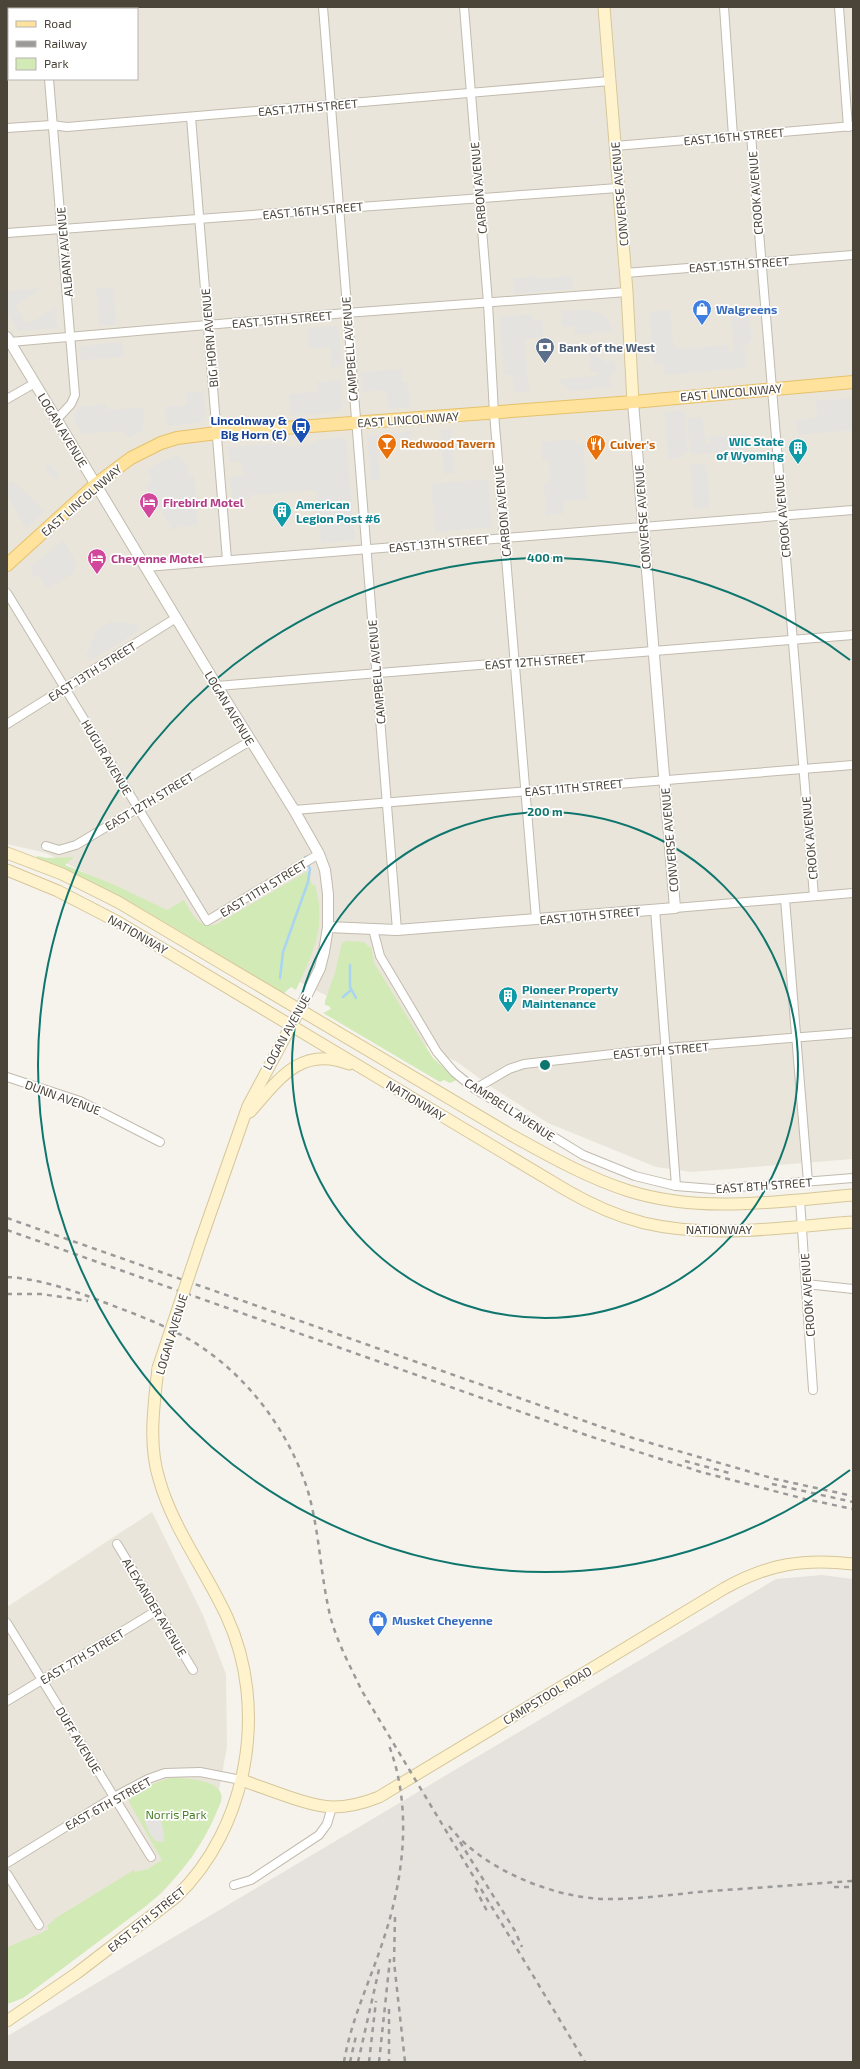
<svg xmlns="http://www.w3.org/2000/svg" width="860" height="2069" font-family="'Exo 2',sans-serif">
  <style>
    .residential { fill: #eae5da; fill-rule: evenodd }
    .industrial { fill: #e6e2dd }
    .green { fill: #d2eab5 }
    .parking { fill: #e5e3e0 }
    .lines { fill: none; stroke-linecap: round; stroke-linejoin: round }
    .stream { stroke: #a9d4f2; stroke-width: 2.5 }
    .minor-casing { stroke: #c2bbae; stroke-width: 10 }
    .tertiary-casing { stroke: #c2bbae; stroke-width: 12 }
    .secondary-casing { stroke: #d6c79b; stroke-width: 13 }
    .primary-casing { stroke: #e6c16a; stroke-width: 14 }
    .minor { stroke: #fff; stroke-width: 8 }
    .tertiary { stroke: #fff; stroke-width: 10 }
    .secondary { stroke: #fff3cd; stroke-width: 11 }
    .primary { stroke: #ffe39c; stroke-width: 12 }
    .rail { stroke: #9a9a9a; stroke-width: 2.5; stroke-dasharray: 5 5; stroke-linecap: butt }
    .secondary-bridge-casing { stroke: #d6c79b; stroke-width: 13; stroke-linecap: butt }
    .secondary-bridge { stroke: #fff3cd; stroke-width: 11 }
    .ring { fill: none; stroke: #0f766e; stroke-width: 2 }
    .labels { text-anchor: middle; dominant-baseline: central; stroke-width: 3.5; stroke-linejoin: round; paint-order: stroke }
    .street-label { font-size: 12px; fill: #4b4439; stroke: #fff }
    .shop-label { font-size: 12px; font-weight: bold; fill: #366cbe; stroke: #fff; text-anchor: start }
    .service-label { font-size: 12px; font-weight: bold; fill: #4e5e75; stroke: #fff; text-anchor: start }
    .transit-label { font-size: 12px; font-weight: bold; fill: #164399; stroke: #fff; text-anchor: end }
    .culture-label { font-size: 12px; font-weight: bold; fill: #0d838f; stroke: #fff; text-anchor: start }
    .food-label { font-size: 12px; font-weight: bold; fill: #c56008; stroke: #fff; text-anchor: start }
    .hotel-label { font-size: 12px; font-weight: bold; fill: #b23c85; stroke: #fff; text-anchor: start }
    .park-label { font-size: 12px; fill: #4a7f2a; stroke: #fff }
    .centre { fill: #0f766e; stroke: #fff; stroke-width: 2 }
    .ring-label { font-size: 12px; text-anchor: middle; font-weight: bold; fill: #0f766e; stroke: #fff; stroke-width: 3.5; stroke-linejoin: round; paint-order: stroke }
  </style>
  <rect width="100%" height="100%" fill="#f6f3ec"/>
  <g class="residential">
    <path d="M7,7h846v1152l-162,13 -35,-5 -108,-44 -55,-35 -36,-26 -411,-209 -39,-9zM9,9h128v70h-128z"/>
    <path d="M152,1512l51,103 23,59 1,73 -13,70 -22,40 -30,36 -139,105 -16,6v-397z"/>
  </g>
  <path class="industrial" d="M822,1575l31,4v483h-846v-26l4,-2 765,-455z"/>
  <g class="green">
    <path d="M37,856l10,2 27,-1 -9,8 52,21 50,24 17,-10c7,13 16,31 33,24l91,-53 4,14h3c12,41 -2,68 -19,105l-5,-3 -8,7c-80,-48 -159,-102 -247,-136z"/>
    <path d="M347,941l17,1 5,5h2l3,16 48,78 11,17 24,22 -7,3 -6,-3 -4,2 -117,-69 8,-4 -2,-3 -4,-1v-4l10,-28 7,-30z"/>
    <path d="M171,1778c13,0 46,1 50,16 2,6 -2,12 -4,17 -15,37 -41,70 -71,95l-123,92 -16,6v-56c13,-8 27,-10 42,-19l-2,-3 9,-8 78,-48 1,2 13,-3 14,-9 -33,-58v-3c16,-10 24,-17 42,-21z"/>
  </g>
  <g class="parking">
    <path d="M537,276v3l35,-3 1,13 -59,5 -1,-16z"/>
    <path d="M113,287l3,38 -17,1 -3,-38z"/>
    <path d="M43,288l-28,17 9,16 4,1h5l22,-15 3,21 -40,3 -11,-18v-22z"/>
    <path d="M583,310h9l12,5 5,6 5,10 -39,4v-9l-13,1 -1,-16z"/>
    <path d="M671,310l2,35 6,4 48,-4 2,7 4,-1 1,-3 -3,-34 18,-1 3,27 -8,7 2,21 -82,7 -1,-11 -9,1 -5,-53z"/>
    <path d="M532,314l1,6 9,-1 2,18 -19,2 4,53 -15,1 -2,-18h-8l-5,-58z"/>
    <path d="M332,326l5,1 2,4 3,35 -11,1 -1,-20 -21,2 -1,-21z"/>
    <path d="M122,342l2,15 -44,3v-11l2,-3z"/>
    <path d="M589,352l19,11 6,-4 3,12 -10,7 7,9 -45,4 -11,-11 40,-5v-2l-8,-2z"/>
    <path d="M401,369l1,13h6l2,25 -22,2 -2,-19 -24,2 -1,-20z"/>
    <path d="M341,380l2,27 -1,2 -6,3 -45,4 -2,-22 29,-2 -1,-10z"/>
    <path d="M204,391l2,26h-3v5l-36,4 -2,-19 22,-2 -1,-12z"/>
    <path d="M853,398v33v-1l-55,5 -2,-15 21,-2 -1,-17z"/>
    <path d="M106,404l1,6 37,-3 -1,24 -15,7 -6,-7 -39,3 -9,-15v-6l6,-6z"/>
    <path d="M682,410l3,5 3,38 -6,1v4l-14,1 -4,-47z"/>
    <path d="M702,417l4,27h3v-7l38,-3 1,16 -51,4 -7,-1 -3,-34z"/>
    <path d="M440,429h11l4,44 -11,1z"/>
    <path d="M410,431l4,6 -38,3 4,40 -10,1 -3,-45z"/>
    <path d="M343,437l3,1 9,102 -34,3 -5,-53 -66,5v5l-18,1 -2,-24 13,-2 -2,-14 -11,1 -2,-15 46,-3 19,2 14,-1 15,-6z"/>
    <path d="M575,439l1,5h7l4,55 -24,3v12l-17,1 -2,-31 6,-3 -1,-21h-7l-1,-18z"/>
    <path d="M177,455l11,11 1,10h5l4,49 -20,2 -6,3 -26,-44 6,-5 -5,-11 11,-7z"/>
    <path d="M706,463l4,44 -16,2 -4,-44z"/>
    <path d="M48,464l11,9 -3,8 -11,-11z"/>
    <path d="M488,479l4,48 -57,5 -4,-48z"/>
    <path d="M13,481l32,31 -19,16 -19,-32v-12z"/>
    <path d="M63,540l13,22 -2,11 -27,16 -9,-14 -3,2 -5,-9z"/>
    <path d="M112,621l25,4 3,5 -51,31 -3,-5 10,-25z"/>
    <path d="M151,1815l3,3 5,-2 2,4 3,14v8l-9,-1 -6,-9 -5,-13z"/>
  </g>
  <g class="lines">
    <g class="stream">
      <path d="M350,965v22l6,11"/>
      <path d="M280,978l3,-26 25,-70 2,-13 -5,-12"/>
      <path d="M343,997l8,-7"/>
    </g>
    <g class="minor-casing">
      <g id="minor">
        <path d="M44,7v2"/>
        <path d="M323,7l74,923"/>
        <path d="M464,7l24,296 6,110 42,506"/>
        <path d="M724,7l9,129"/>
        <path d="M839,7l9,120"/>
        <path d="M49,79l26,316 -4,9 -14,15"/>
        <path d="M191,117l36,443"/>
        <path d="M7,128l45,-3 15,2 543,-46"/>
        <path d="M751,135l63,761"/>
        <path d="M615,146l238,-20"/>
        <path d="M7,233l611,-45"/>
        <path d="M625,273l228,-18"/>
        <path d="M10,342l336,-29 281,-21"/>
        <path d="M7,399l28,-16"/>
        <path d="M146,567l707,-57"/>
        <path d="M7,593l200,328 112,-67"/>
        <path d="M217,686l636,-51"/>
        <path d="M7,724l169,-106"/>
        <path d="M294,810l559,-45"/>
        <path d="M46,846l13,4 17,-5 174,-104"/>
        <path d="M785,899l23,283"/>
        <path d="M675,908l178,-15"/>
        <path d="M655,909l21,277"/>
        <path d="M373,929l7,27 57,96 17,20 21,17 108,66 52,21 41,10 37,3 140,-11"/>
        <path d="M7,1077l73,24 80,41"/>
        <path d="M475,1089l34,-20 15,-5 142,-16 187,-15"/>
        <path d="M800,1200l13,190"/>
        <path d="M806,1284l47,5"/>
        <path d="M117,1544l76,126"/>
        <path d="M7,1623l144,234"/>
        <path d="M7,1701l149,-90"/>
        <path d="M7,1863l107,-66 34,-18 17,-6 35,-1 41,8"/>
        <path d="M7,1874l32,51"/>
        <path d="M234,1885l17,-5 68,-45 8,-11 5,-17"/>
      </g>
    </g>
    <g class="tertiary-casing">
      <g id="tertiary">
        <path d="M7,337l210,349 77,124 25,44 6,16 3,24v33l-4,25 -4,16 -20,41"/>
        <path d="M328,927l69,3 278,-22 -42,-506"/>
      </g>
    </g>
    <g class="secondary-casing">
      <g id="secondary">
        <path d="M604,7l23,285 6,110"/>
        <path d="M7,853l55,21 56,28 393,233c38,21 77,43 118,56 73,23 150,10 224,4"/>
        <path d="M7,870l51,21 60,31 448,268c24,14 51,26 78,33 68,16 140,4 209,-1"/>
        <path d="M250,1112c28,-32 51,-67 99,-48"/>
        <path d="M201,1240l47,-134 52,-97"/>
        <path d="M241,1780c25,8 68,27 92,27 17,0 31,-4 46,-10l346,-209c43,-24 79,-30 128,-24"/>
        <path d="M7,2021l70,-48 99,-76c72,-69 93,-189 51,-280 -21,-46 -54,-88 -68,-138 -11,-36 -5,-74 -1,-111"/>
      </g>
    </g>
    <g class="primary-casing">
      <path id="primary" d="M7,565l89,-81 35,-26 30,-15 16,-5 40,-5 416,-31 220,-20"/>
    </g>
    <use href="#minor" class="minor"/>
    <use href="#tertiary" class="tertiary"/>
    <use href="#secondary" class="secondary"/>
    <use href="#primary" class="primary"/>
    <g class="rail">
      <path d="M7,1218l626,220 142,41 78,17"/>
      <path d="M7,1230l582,206 112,36 104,27 48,10"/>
      <path d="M7,1277c34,2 68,14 99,26 29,11 59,22 86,38 54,33 95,87 115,147 13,43 13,88 24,131 7,25 20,49 31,72l223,371"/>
      <path d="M7,1294h34l47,7"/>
      <path d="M685,1461l48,13"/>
      <path d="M772,1484l81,18"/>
      <path d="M449,1826c32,42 100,70 152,73 36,1 73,-5 109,-8 48,-3 95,-7 143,-10"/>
      <path d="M460,1842l55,89 7,16"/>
      <path d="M834,1887h19"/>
      <path d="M475,1888l12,23"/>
      <path d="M395,1917l-1,45 11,100"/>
      <path d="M389,2009v53"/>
      <path d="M344,2062c7,-42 26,-81 39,-121 21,-63 30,-135 5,-198"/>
      <path d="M350,2062l6,-26"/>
      <path d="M358,2062l22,-97"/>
      <path d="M369,2062l7,-61"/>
      <path d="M379,2062l11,-103"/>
    </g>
    <g class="secondary-bridge-casing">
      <path id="secondary-bridge" d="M158,1368l43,-128"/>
    </g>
    <use href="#secondary-bridge" class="secondary-bridge"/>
  </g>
  <g class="ring">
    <circle cx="545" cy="1065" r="253"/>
    <path d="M850 1470A507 507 0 1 1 850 660"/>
  </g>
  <defs>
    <g id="shop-pin" transform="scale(1)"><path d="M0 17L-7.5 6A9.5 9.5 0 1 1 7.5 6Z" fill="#3f7fe0" stroke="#fff"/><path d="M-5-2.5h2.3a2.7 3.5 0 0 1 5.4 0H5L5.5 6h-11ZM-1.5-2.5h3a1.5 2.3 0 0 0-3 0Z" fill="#fff"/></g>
    <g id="bank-pin" transform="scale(1)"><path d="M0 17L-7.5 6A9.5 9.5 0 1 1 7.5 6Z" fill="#5c6f8a" stroke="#fff"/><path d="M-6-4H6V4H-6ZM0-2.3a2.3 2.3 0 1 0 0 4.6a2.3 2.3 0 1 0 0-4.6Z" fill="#fff"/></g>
    <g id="bus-pin" transform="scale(1)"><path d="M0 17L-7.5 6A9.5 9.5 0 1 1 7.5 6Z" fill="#1a4fb4" stroke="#fff"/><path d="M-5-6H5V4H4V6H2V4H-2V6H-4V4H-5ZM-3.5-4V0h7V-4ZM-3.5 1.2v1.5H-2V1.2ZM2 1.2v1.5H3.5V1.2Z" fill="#fff"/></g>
    <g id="bar-pin" transform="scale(1)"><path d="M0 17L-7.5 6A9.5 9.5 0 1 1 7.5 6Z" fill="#e8710a" stroke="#fff"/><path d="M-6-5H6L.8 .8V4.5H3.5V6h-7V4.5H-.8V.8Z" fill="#fff"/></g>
    <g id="restaurant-pin" transform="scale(1)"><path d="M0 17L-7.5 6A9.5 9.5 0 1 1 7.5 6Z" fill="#e8710a" stroke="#fff"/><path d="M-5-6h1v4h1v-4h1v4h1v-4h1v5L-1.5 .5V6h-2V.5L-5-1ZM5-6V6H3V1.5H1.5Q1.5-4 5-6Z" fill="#fff"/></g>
    <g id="building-pin" transform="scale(1)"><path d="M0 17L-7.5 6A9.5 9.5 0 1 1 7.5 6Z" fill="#0f9aa8" stroke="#fff"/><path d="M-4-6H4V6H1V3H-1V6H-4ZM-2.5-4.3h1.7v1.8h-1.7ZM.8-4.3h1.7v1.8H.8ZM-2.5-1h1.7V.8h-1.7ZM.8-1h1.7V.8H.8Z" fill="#fff"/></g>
    <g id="hotel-pin" transform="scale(1)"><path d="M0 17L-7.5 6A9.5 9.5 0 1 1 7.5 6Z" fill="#d1479c" stroke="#fff"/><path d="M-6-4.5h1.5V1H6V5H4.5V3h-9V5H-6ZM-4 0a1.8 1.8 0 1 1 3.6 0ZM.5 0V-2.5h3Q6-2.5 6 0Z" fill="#fff"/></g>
  </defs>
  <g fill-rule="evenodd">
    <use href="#shop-pin" x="702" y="309"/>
    <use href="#bank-pin" x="545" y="347"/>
    <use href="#bus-pin" x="301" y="427"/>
    <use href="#bar-pin" x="387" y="443"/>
    <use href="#restaurant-pin" x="596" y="444"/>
    <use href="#building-pin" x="798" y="448"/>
    <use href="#hotel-pin" x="149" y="502"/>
    <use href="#building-pin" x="282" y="511"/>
    <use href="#hotel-pin" x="97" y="558"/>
    <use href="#building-pin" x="508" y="996"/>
    <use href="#shop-pin" x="378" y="1620"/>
  </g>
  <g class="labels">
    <g class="street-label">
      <text transform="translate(308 107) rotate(-5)">EAST 17TH STREET</text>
      <text transform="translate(734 136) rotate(-5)">EAST 16TH STREET</text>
      <text transform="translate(478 188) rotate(-95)">CARBON AVENUE</text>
      <text transform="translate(755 193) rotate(-94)">CROOK AVENUE</text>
      <text transform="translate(619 194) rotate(-95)">CONVERSE AVENUE</text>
      <text transform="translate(313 210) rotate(-5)">EAST 16TH STREET</text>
      <text transform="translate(64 252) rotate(-95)">ALBANY AVENUE</text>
      <text transform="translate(739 264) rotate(-4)">EAST 15TH STREET</text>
      <text transform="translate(282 319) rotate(-5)">EAST 15TH STREET</text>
      <text transform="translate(209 338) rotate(-95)">BIG HORN AVENUE</text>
      <text transform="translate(349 349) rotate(-94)">CAMPBELL AVENUE</text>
      <text transform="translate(731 392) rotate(-5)">EAST LINCOLNWAY</text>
      <text transform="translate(408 419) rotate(-4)">EAST LINCOLNWAY</text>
      <text transform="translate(63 430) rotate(59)">LOGAN AVENUE</text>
      <text transform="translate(81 500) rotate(-41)">EAST LINCOLNWAY</text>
      <text transform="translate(502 511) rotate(-95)">CARBON AVENUE</text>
      <text transform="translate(782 516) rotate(-95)">CROOK AVENUE</text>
      <text transform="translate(642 517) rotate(-94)">CONVERSE AVENUE</text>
      <text transform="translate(439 543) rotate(-5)">EAST 13TH STREET</text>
      <text transform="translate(535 661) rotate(-4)">EAST 12TH STREET</text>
      <text transform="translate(92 671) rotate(-32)">EAST 13TH STREET</text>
      <text transform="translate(376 672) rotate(-95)">CAMPBELL AVENUE</text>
      <text transform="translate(230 708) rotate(59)">LOGAN AVENUE</text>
      <text transform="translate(107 757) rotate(59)">HUGUR AVENUE</text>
      <text transform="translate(574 787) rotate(-5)">EAST 11TH STREET</text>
      <text transform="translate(149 801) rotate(-31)">EAST 12TH STREET</text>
      <text transform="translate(809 838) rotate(-95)">CROOK AVENUE</text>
      <text transform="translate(669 840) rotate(-95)">CONVERSE AVENUE</text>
      <text transform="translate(263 888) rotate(-31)">EAST 11TH STREET</text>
      <text transform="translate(590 915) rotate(-5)">EAST 10TH STREET</text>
      <text transform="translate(138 934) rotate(30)">NATIONWAY</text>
      <text transform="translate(286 1032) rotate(-61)">LOGAN AVENUE</text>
      <text transform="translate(661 1050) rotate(-5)">EAST 9TH STREET</text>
      <text transform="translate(63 1097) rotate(20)">DUNN AVENUE</text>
      <text transform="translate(416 1100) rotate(31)">NATIONWAY</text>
      <text transform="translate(510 1109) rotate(33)">CAMPBELL AVENUE</text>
      <text transform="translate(764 1185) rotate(-4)">EAST 8TH STREET</text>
      <text x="719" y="1229">NATIONWAY</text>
      <text transform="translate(807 1295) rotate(-94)">CROOK AVENUE</text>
      <text transform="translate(171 1334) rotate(-73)">LOGAN AVENUE</text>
      <text transform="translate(155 1607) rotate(59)">ALEXANDER AVENUE</text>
      <text transform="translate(82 1656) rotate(-31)">EAST 7TH STREET</text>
      <text transform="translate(547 1695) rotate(-31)">CAMPSTOOL ROAD</text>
      <text transform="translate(79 1740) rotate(59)">DUFF AVENUE</text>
      <text transform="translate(108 1803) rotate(-29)">EAST 6TH STREET</text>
      <text transform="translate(146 1919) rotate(-39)">EAST 5TH STREET</text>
    </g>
    <g class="shop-label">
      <text x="716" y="309">Walgreens</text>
      <text x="392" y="1620">Musket Cheyenne</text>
    </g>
    <g class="service-label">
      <text x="559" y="347">Bank of the West</text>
    </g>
    <g class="transit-label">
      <text x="287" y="420">Lincolnway &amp;<tspan x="287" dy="14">Big Horn (E)</tspan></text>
    </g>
    <g class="culture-label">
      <text x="784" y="441" text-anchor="end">WIC State<tspan x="784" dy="14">of Wyoming</tspan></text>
      <text x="296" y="504">American<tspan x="296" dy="14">Legion Post #6</tspan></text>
      <text x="522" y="989">Pioneer Property<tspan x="522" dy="14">Maintenance</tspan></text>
    </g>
    <g class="food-label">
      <text x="401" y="443">Redwood Tavern</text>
      <text x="610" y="444">Culver's</text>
    </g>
    <g class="hotel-label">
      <text x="163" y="502">Firebird Motel</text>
      <text x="111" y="558">Cheyenne Motel</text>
    </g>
    <g class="park-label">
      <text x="176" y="1814">Norris Park</text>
    </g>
  </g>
  <circle cx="545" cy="1065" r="6" class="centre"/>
  <g class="ring-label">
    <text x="545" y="562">400 m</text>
    <text x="545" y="816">200 m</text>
  </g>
  <rect width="860" height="2069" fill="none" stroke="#4b4439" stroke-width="16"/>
  <rect x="8" y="8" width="130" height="72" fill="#ffffff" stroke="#b7b4b0"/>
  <rect x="16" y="21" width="20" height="6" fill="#ffe39c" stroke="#b7b4b0"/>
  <text x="44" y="28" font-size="12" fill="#4b4439">Road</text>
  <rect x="16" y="41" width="20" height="6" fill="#9a9a9a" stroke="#b7b4b0"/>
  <text x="44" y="48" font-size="12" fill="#4b4439">Railway</text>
  <rect x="16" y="58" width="20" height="12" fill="#d2eab5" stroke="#b7b4b0"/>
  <text x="44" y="68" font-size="12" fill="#4b4439">Park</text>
</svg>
